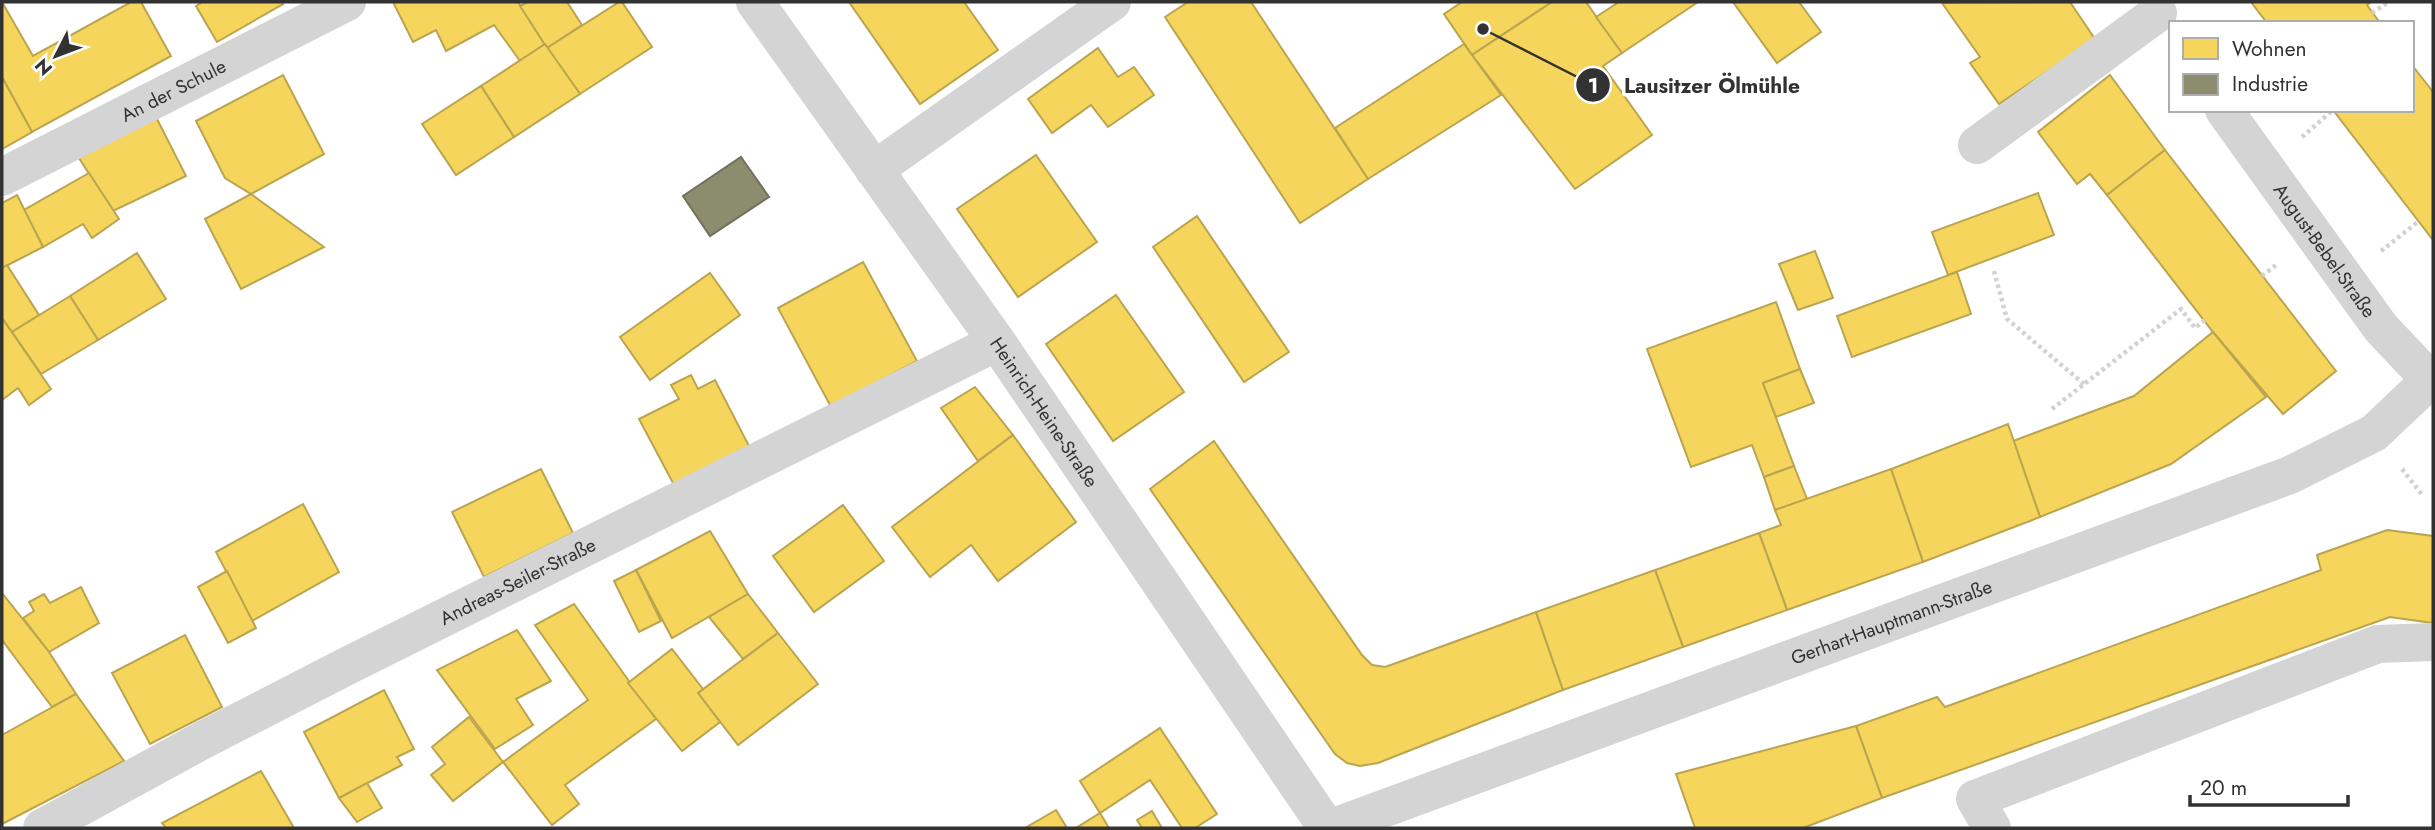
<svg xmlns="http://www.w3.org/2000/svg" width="2435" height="830" font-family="Jost,sans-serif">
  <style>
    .homes { fill: #f6d55c; stroke: #bba44f; stroke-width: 2 }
    .industry { fill: #8c8c6e; stroke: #71715c; stroke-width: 2 }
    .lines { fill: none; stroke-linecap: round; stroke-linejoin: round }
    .path { stroke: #d2d2d2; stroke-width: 4.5; stroke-dasharray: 3.5 3.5; stroke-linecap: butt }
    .minor { stroke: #d4d4d4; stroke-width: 38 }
    .labels { text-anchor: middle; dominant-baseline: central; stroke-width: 7; stroke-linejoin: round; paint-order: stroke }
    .street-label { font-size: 19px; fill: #323232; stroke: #fff }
    .leader { fill: none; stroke: #323232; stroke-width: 2.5 }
    .callout-dot { fill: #323232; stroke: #fff; stroke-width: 2.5 }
    .mark-label { font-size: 21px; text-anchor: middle; font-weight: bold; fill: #fff }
    .callout-label { font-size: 21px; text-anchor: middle; font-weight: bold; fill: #323232; stroke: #fff; stroke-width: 7; stroke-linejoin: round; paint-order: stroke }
  </style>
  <rect width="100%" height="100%" fill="#fff"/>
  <g class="homes">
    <path d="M2,2l31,54 98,-54h10l30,54 -139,76 -30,-55z"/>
    <path d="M203,2h79l1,2 -66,38 -21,-36z"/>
    <path d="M393,2h125l27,42 -25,17 -26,-36 -48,26 -10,-21 -23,12z"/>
    <path d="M528,2h39l15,23 -35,23 -27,-42z"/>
    <path d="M619,2h3l30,45 -72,47 -33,-46z"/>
    <path d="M849,2h115l34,48 -78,54z"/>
    <path d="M1188,2h63l117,177 -68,44 -135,-206z"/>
    <path d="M1462,2h90l-80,53 -28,-41z"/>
    <path d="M1552,2h34l36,51 -19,13 49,69 -77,54 -103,-134z"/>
    <path d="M1619,2h79l-76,51 -26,-36z"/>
    <path d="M1733,2h66l22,30 -44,31z"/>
    <path d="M2070,2l25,37 -96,65 -29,-41 10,-6 -38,-54z"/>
    <path d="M2251,2h120l-4,3 13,18h-113z"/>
    <path d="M545,44l35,50 -66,43 -33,-51z"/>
    <path d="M1464,44l37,51 -133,84 -33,-51z"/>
    <path d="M1098,48l20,29 16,-10 20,28 -46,32 -17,-22 -39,28 -24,-34z"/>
    <path d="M2412,65l21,27v148l-100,-130h79z"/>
    <path d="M283,75l41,79 -73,40 -26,-16 -29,-57z"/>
    <path d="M2110,75l55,75 -58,45 -17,-21 -13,10 -39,-52z"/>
    <path d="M2,77l30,55 -30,17z"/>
    <path d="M481,86l33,51 -58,38 -34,-51z"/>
    <path d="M156,117l30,59 -73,35 -34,-53z"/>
    <path d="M2165,150l171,221 -53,43 -70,-82 -106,-137z"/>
    <path d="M1036,155l61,87 -79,55 -61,-88z"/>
    <path d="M89,173l30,46 -27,19 -9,-14 -40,23 -19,-37z"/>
    <path d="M2038,193l16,42 -106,40 -16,-43z"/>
    <path d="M251,194l73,53 -83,42 -36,-70z"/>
    <path d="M17,195l26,52 -41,21v-65z"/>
    <path d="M1197,216l92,136 -45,30 -91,-135z"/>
    <path d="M1815,251l18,47 -35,12 -19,-46z"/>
    <path d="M137,253l29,46 -68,41 -28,-44z"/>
    <path d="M863,262l54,99 -86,46 -53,-99z"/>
    <path d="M7,265l32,50 -27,17 -10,-14v-50z"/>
    <path d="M1957,272l14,42 -119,43 -15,-41z"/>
    <path d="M710,273l30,42 -90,65 -30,-43z"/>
    <path d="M1116,295l68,97 -71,49 -67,-97z"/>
    <path d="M70,296l28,44 -57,34 -29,-42z"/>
    <path d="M1776,302l24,67 -37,14 31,83 -30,11 -12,-32 -61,22 -44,-118z"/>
    <path d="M2,318l49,71 -22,16 -11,-17 -16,12z"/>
    <path d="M2213,332l53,65 -95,67 -131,53 -27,-76 121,-45z"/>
    <path d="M1800,369l14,34 -38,14 -13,-34z"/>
    <path d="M691,375l7,14 17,-9 34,66 -75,39 -35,-66 40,-20 -8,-14z"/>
    <path d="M975,387l38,48 -35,26 -37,-53z"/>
    <path d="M2008,424l32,93 -117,45 -32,-93z"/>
    <path d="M1013,435l63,87 -78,59 -27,-36 -41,32 -38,-50z"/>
    <path d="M1214,441l148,214 10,10 13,2 14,-5 137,-50 27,78 -185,73 -18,3 -13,-3 -12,-9 -185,-265z"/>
    <path d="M1794,466l13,33 -32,11 -11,-33z"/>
    <path d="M541,469l32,64 -89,44 -32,-65z"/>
    <path d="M1891,469l32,93 -136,48 -28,-77 22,-8 -6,-15z"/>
    <path d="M303,504l36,68 -87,49 -36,-69z"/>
    <path d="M843,505l41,56 -70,51 -41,-56z"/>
    <path d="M2387,530l46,6v87l-43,-6 -508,181 -26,-72 81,-29 8,10 376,-137 -4,-15z"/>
    <path d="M710,531l38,63 -76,44 -36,-68z"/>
    <path d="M1759,533l28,77 -104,37 -28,-77z"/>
    <path d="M636,570l25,51 -22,11 -25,-51z"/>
    <path d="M1655,570l28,77 -120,43 -27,-78z"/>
    <path d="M227,571l29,57 -28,15 -30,-56z"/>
    <path d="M81,587l18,36 -50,29 -26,-34 11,-7 -5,-9 15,-8 6,9z"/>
    <path d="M2,593l47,59 27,42 -24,13 -50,-67z"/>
    <path d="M748,594l30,39 -35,26 -34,-42z"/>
    <path d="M574,604l82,115 -91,66 14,19 -27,21 -49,-63 85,-62 -53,-75z"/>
    <path d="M517,630l34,51 -35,18 17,26 -38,24 -58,-79z"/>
    <path d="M778,633l40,51 -80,61 -40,-52z"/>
    <path d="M185,635l37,72 -72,37 -38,-71z"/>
    <path d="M672,649l31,40 -5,4 22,29 -38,29 -54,-68z"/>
    <path d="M384,690l30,59 -17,8 5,8 -63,33 -35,-66z"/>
    <path d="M76,694l48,67 -122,63v-89z"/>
    <path d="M469,717l34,45 -50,39 -22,-26 14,-11 -13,-17z"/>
    <path d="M1856,726l26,72 -79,30h-108l-19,-54z"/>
    <path d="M1160,728l57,86 -22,14h-13l-32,-48 -50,33 -20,-32z"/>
    <path d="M261,771l33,57h-128l-4,-5z"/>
    <path d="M367,783l15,25 -25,14 -18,-24z"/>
    <path d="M1056,810l11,18h-42z"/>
    <path d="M1152,811l10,17h-20l-5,-8z"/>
    <path d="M1100,813l9,15h-33z"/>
  </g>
  <path class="industry" d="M741,157l28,40 -59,39 -27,-40z"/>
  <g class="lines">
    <g class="path">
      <path d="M2372,13l16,-11"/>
      <path d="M2302,137l31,-27"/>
      <path d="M2381,251l38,-30"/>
      <path d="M1994,271l13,48 77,65"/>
      <path d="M2262,276l14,-11"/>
      <path d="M2052,409l129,-100 14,19 10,-8"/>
      <path d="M2402,469l21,27"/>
    </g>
    <g class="minor">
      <path id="s1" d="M755,2l242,340 330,486"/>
      <path id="s2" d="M2224,110l157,218 52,55"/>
      <path d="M1977,145l181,-132"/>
      <path d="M874,170l238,-168"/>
      <path id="s3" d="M2,177l345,-175"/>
      <path id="s4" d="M42,828l159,-87 146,-75 650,-324"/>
      <path id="s5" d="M1331,828l959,-353 84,-42 56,-53"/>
      <path d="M1992,828l-17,-29 403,-155 55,-2"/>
    </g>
  </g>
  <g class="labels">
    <g class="street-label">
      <text stroke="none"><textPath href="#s3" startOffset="192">An der Schule</textPath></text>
      <text stroke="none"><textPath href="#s2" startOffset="173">August-Bebel-Straße</textPath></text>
      <text stroke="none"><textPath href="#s1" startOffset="502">Heinrich-Heine-Straße</textPath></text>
      <text stroke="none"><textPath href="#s4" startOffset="536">Andreas-Seiler-Straße</textPath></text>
      <text stroke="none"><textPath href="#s5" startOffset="597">Gerhart-Hauptmann-Straße</textPath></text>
    </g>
  </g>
  <path class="leader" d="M1483 29L1593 85"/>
  <g class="callout-dot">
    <circle cx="1483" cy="29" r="7"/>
    <circle cx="1593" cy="85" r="18"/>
  </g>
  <g class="mark-label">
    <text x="1593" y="93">1</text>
  </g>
  <g class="callout-label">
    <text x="1712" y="93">Lausitzer Ölmühle</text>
  </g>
  <rect width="2435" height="830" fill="none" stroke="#323232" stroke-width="7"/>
  <rect x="2169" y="21" width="245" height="91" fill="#ffffff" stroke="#adadad" stroke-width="2"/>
  <rect x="2183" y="38" width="35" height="21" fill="#f6d55c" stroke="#adadad" stroke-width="2"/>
  <text x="2232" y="56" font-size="21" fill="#323232">Wohnen</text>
  <rect x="2183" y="74" width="35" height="21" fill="#8c8c6e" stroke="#adadad" stroke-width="2"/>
  <text x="2232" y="91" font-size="21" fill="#323232">Industrie</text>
  <g transform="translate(56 56) rotate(228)" stroke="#ffffff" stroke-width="5" paint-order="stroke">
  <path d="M0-5L12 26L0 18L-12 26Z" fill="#323232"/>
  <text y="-10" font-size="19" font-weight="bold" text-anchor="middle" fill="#323232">N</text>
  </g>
  <path d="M2190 795v10h158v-10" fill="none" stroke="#323232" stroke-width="3.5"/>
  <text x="2200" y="795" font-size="21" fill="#323232" stroke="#ffffff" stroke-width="5" paint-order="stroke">20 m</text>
</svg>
